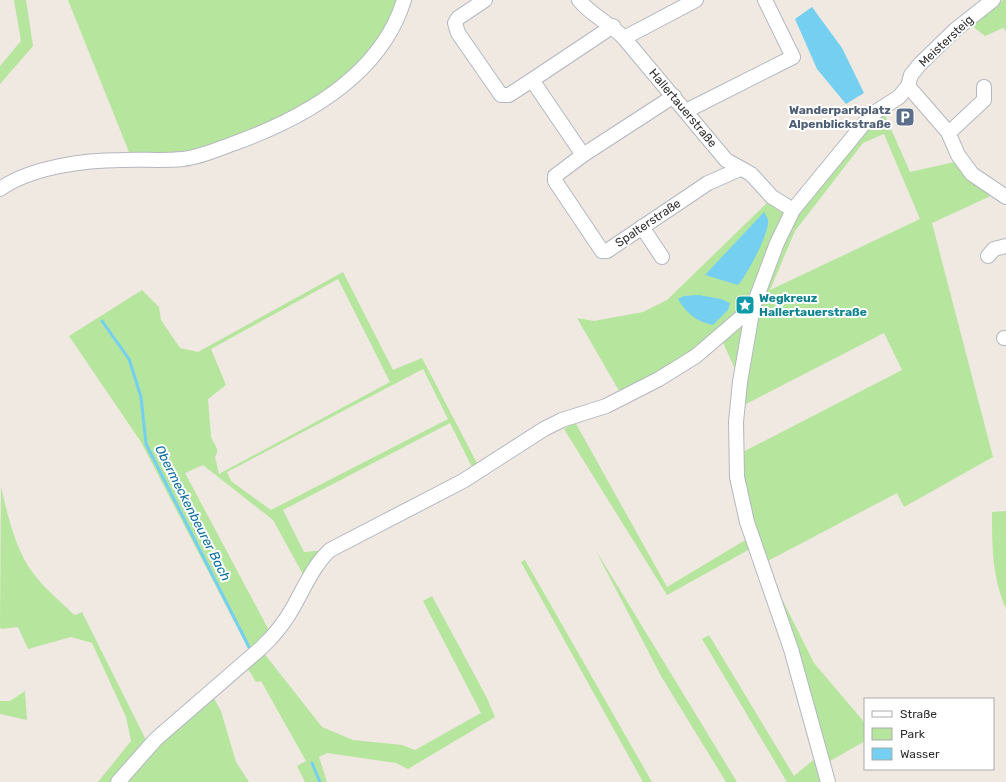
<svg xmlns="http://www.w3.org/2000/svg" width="1006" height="782" font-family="Rubik,sans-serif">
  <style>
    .green { fill: #b6e59e; fill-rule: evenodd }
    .water { fill: #75cff0 }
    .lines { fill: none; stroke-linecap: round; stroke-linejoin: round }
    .stream { stroke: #75cff0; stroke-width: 3 }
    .minor-casing { stroke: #b4b7c1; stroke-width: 16 }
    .minor { stroke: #fff; stroke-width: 14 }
    .labels { text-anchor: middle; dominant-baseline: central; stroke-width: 4; stroke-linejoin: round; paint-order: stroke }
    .street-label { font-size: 12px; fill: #2e2e2e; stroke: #fff }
    .service-label { font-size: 12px; font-weight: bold; fill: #4e5e75; stroke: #fff; text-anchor: end }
    .culture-label { font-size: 12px; font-weight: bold; fill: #0d838f; stroke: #fff; text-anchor: start }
    .water-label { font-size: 13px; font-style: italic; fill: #0d6fa3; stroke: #fff }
  </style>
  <rect width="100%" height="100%" fill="#efe9e1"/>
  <g class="green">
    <path d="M14,0h12l7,46 -33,38v-18l21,-25z"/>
    <path d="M68,0h329l3,3 -31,53 -46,42 -116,53 -76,6z"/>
    <path d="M1003,0h3v31l-3,-3 -18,8 -14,-11z"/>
    <path d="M884,113l26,59 49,-11 36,33 -63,29 61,234 -89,50 -7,-14 -133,70 50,100 51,60v18l-40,23 -78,-250 -8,-60 163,-84 -18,-37 -144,74 16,-91 39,-99 80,-99zM884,134l36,85 -150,71 25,-59 68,-88z"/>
    <path d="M769,201l19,11 -40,95 -44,39 -82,50 -45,-78 17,3 49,-9 24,-12z"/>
    <path d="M343,272l50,98 29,-12 57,109 -5,4 -24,-48 -167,87 21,42 22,-2 -21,28 -32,-58 -70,-55 -18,8 86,161 -20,20 -110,-212 -72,-106 73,-46 17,17 2,13 19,28 18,4zM338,279l52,103 -171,92 -4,-17c6,-9 -2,-12 -4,-21l-3,-37 18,-14 -15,-36zM423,369l25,50 -177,91 -40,-29 -4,-9z"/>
    <path d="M743,321l-5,55 -16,-36z"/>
    <path d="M575,422l92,165 80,-48 3,10 -83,46 -103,-166z"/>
    <path d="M1,487c7,29 14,62 32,86 11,15 27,28 40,41l3,1 6,-3 65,130 -32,40h-17l33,-41 -5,-24 -34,-74 -21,-6 -43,12 -10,-22 -17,2 -1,-2z"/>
    <path d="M1006,511v98c-14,-32 -14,-63 -14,-97z"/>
    <path d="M595,549l142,233h-11l-65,-106z"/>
    <path d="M525,560l127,222h-9l-122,-220z"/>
    <path d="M432,596l55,102 8,19 -87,52 -12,-6 -69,-10 -8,4 8,25h-22l-8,-16 9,-5 -45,-80 -5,1 -10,-16 17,-14 59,75 31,13 49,5 13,5 66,-37 -58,-112z"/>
    <path d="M709,635l85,141 24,-20 4,26h-35l-85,-143z"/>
    <path d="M25,691l2,29 -27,-6v-13h10z"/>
    <path d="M212,695l9,16 15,51 13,20h-125l25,-31z"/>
  </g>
  <g class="water">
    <path d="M812,7l30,41 22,45 -18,11 -29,-35 -22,-50z"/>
    <path d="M764,212c1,2 4,6 4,9 1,13 -21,54 -30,64l-33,-10z"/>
    <path d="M699,295l22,4 9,4 -2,7 -15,15c-16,-3 -27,-12 -35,-26l6,-3z"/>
  </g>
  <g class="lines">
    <g class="stream">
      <path d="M102,321l27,38 12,38 5,47 103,203"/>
      <path d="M312,763l8,19"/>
    </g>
    <g class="minor-casing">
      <g id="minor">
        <path d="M485,0l-27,18 -3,5 3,10 43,62h8l23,-15 51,75 -28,21v5l47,70h5l101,-68 32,-14"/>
        <path d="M579,0c14,17 30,22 45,38l102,122 25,14 21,23 21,13"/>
        <path d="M624,38l72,-38"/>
        <path d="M532,80l81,-54"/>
        <path d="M908,86l40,46 10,23 14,19 34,23"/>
        <path d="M686,111l107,-54 -28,-57"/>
        <path d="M948,132l5,-3 31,-29v-13"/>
        <path d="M583,155l91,-59"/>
        <path d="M0,189c31,-22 85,-29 122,-29 20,-1 40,1 61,-1 18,-2 35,-10 52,-16 69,-25 146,-68 169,-143"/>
        <path d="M642,227l20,30"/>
        <path d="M988,256l6,-7 12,-3"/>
        <path d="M1004,338h2"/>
        <path d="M118,782l38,-43 105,-91c14,-13 25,-27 34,-44 11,-20 19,-39 35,-54l133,-69 81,-52 18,-9 44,-14 53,-27 37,-23 57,-49"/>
        <path d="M828,782l-37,-133 -44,-127 -10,-45 -1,-55 4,-40 13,-75 24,-64 16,-33 78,-95 28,-18 9,-11 3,-11 9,-11 35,-34 38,-30"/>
      </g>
    </g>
    <use href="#minor" class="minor"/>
  </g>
  <defs>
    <g id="parking-square" transform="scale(1)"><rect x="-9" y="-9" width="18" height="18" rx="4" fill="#5c6f8a" stroke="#fff"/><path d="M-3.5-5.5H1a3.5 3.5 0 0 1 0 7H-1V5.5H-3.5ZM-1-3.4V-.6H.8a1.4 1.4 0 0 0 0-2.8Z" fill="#fff"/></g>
    <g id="sight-square" transform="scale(1)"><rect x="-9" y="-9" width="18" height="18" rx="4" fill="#0f9aa8" stroke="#fff"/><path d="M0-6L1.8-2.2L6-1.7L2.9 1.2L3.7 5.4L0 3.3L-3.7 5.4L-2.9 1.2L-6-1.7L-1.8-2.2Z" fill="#fff"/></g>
  </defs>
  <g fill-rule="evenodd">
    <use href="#parking-square" x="905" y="117"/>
    <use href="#sight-square" x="745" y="305"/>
  </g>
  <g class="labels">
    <g class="street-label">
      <text transform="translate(946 41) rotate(-43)">Meistersteig</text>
      <text transform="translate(683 108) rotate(50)">Hallertauerstraße</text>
      <text transform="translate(648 223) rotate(-34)">Spalterstraße</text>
    </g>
    <g class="service-label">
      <text x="891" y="110">Wanderparkplatz<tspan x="891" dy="14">Alpenblickstraße</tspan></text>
    </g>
    <g class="culture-label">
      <text x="759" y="298">Wegkreuz<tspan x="759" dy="14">Hallertauerstraße</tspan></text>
    </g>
    <g class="water-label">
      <text transform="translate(193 513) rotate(63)">Obermeckenbeurer Bach</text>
    </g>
  </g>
  <rect x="864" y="698" width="130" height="72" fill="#ffffff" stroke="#ababab"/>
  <rect x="872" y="711" width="20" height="6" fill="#ffffff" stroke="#ababab"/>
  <text x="900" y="718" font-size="12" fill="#2e2e2e">Straße</text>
  <rect x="872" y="728" width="20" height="12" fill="#b6e59e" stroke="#ababab"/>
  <text x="900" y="738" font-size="12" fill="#2e2e2e">Park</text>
  <rect x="872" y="748" width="20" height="12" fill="#75cff0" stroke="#ababab"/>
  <text x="900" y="758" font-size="12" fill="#2e2e2e">Wasser</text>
</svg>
